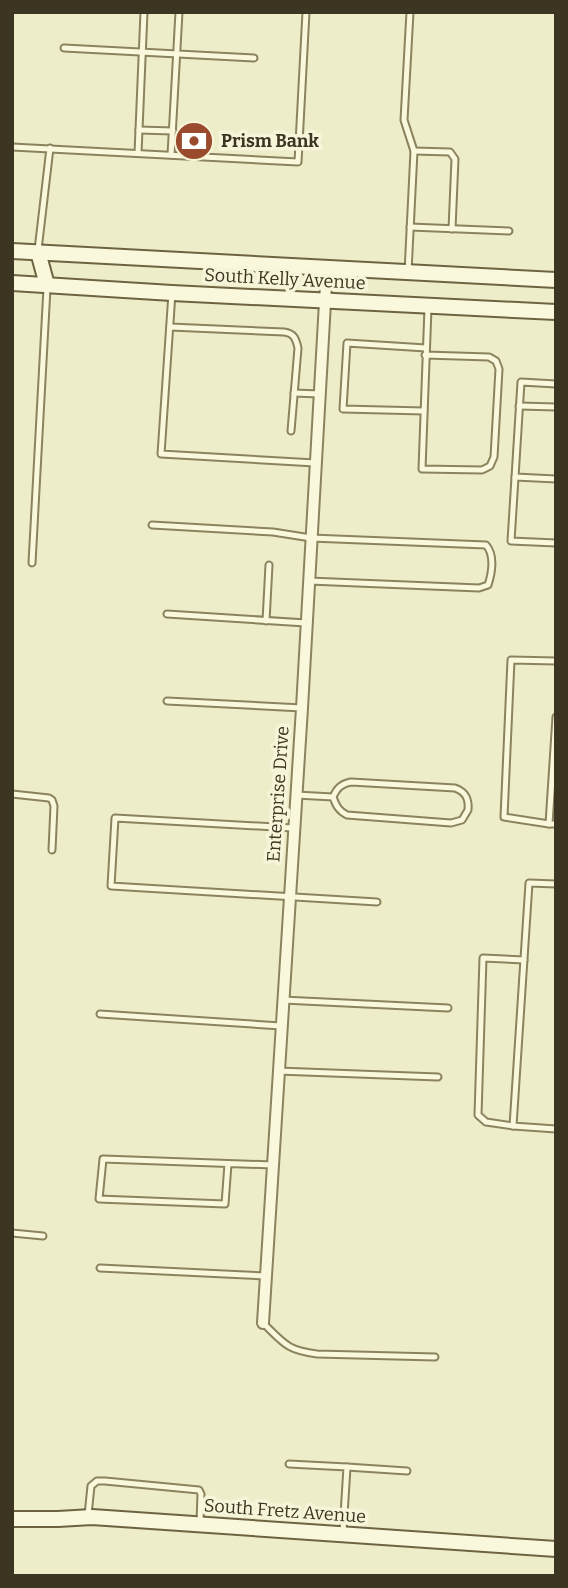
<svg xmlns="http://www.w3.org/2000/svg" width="568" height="1588" font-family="Bitter,serif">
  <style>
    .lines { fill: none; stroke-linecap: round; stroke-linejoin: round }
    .lane-casing { stroke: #8b825e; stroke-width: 9 }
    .street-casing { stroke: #8b825e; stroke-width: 14 }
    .secondary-casing { stroke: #6d6341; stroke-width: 18 }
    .lane { stroke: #f9f8dd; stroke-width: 5 }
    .street { stroke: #f9f8dd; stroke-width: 10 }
    .secondary { stroke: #f9f8dd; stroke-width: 14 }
    .labels { text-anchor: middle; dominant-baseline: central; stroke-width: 7; stroke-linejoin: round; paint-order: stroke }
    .poi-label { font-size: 18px; font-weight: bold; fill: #3c3521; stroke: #f6f5d9; text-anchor: start }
    .street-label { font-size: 18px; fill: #3c3521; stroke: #f6f5d9 }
  </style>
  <rect width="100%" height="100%" fill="#eeedc9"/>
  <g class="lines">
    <g class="lane-casing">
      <g id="lane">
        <path d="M64,48l190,10"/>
        <path d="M139,130l34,1"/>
        <path d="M12,147l286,15 8,-150"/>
        <path d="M414,151l36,1 5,7 -3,70"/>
        <path d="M138,153l6,-141"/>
        <path d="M171,155l8,-143"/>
        <path d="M410,227l99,4"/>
        <path d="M38,250l12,-102"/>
        <path d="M408,272l6,-121 -10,-31 6,-108"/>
        <path d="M172,293l-11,161 154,9"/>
        <path d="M170,327l114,5c10,1 12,7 14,16l-7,83"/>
        <path d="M425,355l64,2 7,4 3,8 -5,88 -4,9 -8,4 -60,-1 6,-161"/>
        <path d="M556,384l-35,-2 -10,159 45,2"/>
        <path d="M294,393l26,1"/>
        <path d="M519,406l37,1"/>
        <path d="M424,411l-81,-2 4,-66 79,5"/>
        <path d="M515,477l41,2"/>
        <path d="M152,525l121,7 38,6 175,7c9,10 6,28 2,40l-9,3 -170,-7"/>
        <path d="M32,563l15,-275"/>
        <path d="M167,614l139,9"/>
        <path d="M266,621l3,-56"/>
        <path d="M167,701l135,7"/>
        <path d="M556,717l-7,107h7"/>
        <path d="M12,794l37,4 3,2 2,6 -2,44"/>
        <path d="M296,795l37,2c4,-9 8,-13 18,-15l104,6c11,4 14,11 13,22l-6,10 -11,3 -104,-8c-8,-4 -11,-9 -14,-18"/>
        <path d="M549,824l-45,-7 7,-157 45,1"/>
        <path d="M293,828l-178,-10 -4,68 266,16"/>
        <path d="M556,884l-27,-1 -16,243 43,3"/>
        <path d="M283,1000l165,8"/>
        <path d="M100,1014l181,12"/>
        <path d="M278,1071l160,6"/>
        <path d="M513,1126l-27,-4 -8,-7 5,-157 41,2"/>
        <path d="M228,1164l-3,40 -126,-5 4,-40 170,6"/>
        <path d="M12,1233l31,3"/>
        <path d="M100,1268l166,8"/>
        <path d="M263,1323c21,20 23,27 54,31l118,3"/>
        <path d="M289,1464l58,3 -4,64"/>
        <path d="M347,1467l60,4"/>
        <path d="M88,1515l3,-29 6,-5h8l94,9 2,4 -1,28"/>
      </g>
    </g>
    <g class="street-casing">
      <path id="street" d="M263,1323l39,-615 25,-441"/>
    </g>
    <g class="secondary-casing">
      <g id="secondary">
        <path d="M12,251l544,29"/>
        <path d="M38,252l9,33"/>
        <path d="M12,283l160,10 384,19"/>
        <path d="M12,1519h46l34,-2 464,32"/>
      </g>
    </g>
    <use href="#lane" class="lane"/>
    <use href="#street" class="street"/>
    <use href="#secondary" class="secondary"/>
  </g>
  <defs>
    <g id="bank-disc" transform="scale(2.0125)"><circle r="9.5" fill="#9a4b2e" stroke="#f6f5d9"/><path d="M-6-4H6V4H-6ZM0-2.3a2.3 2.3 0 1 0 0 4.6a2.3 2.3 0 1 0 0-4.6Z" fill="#fff"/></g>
  </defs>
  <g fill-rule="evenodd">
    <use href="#bank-disc" x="194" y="141"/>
  </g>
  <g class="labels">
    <g class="poi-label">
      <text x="221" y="141">Prism Bank</text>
    </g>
    <g class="street-label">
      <text transform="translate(285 279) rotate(3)">South Kelly Avenue</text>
      <text transform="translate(278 794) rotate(-86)">Enterprise Drive</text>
      <text transform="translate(285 1511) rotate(4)">South Fretz Avenue</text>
    </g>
  </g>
  <rect width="568" height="1588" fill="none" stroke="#3c3521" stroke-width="28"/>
</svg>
